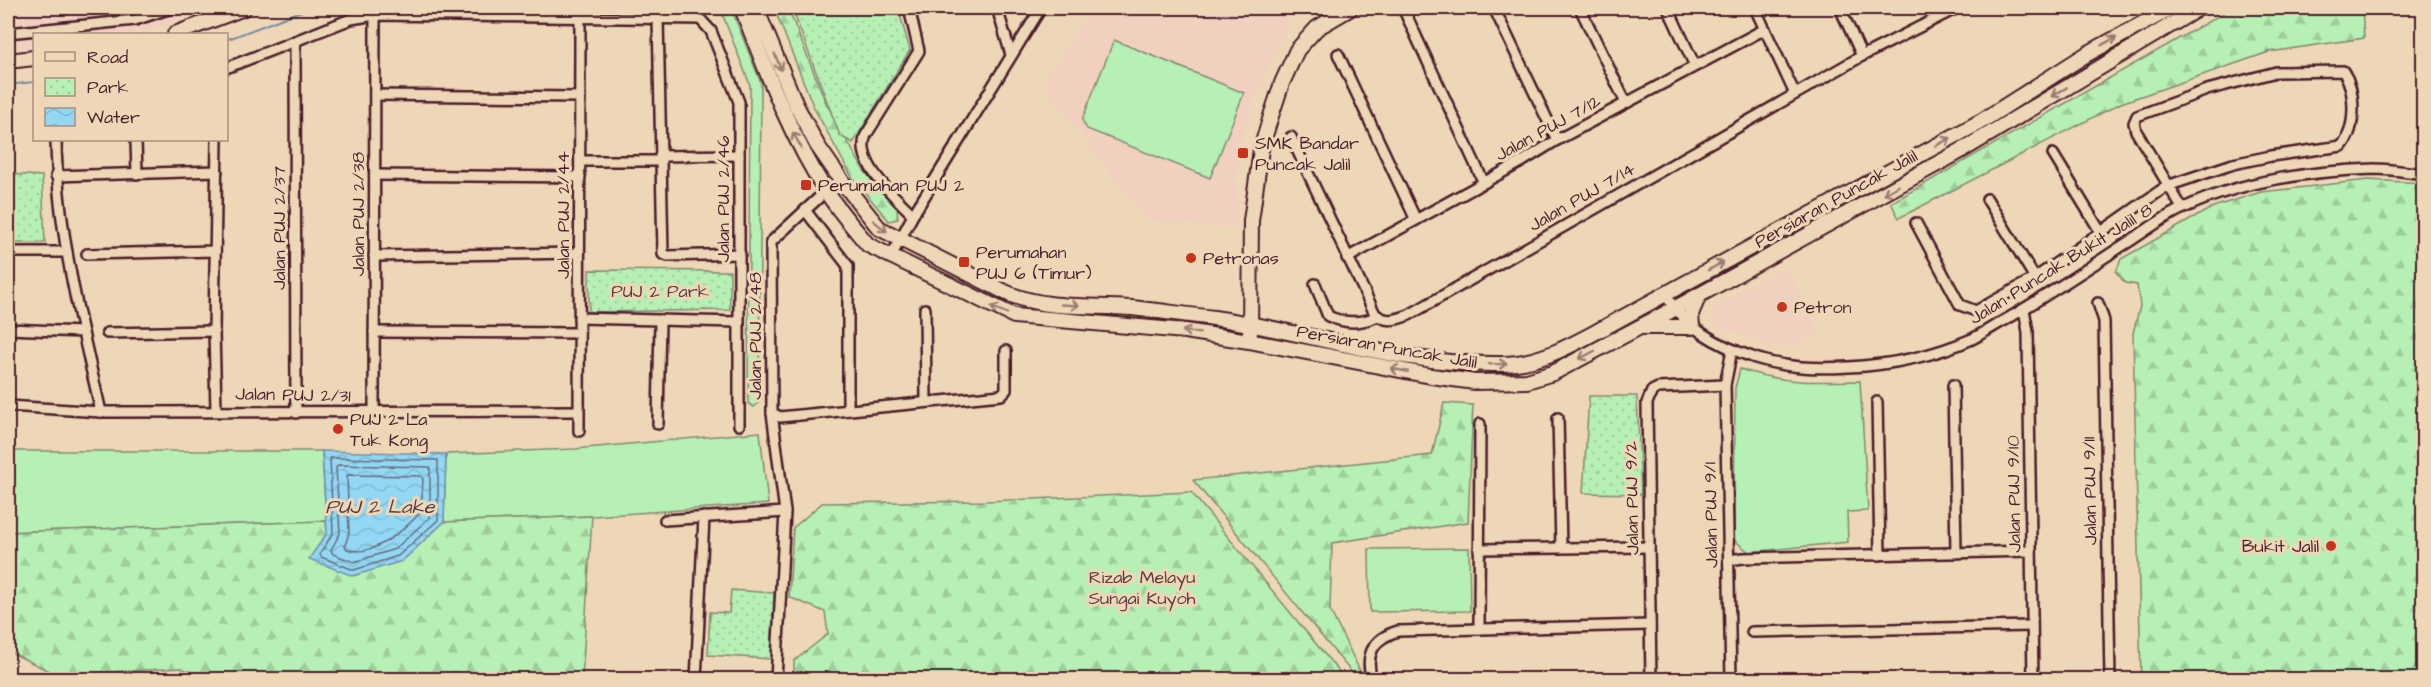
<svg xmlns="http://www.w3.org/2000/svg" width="2431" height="687" font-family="'Architects Daughter',sans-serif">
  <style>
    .built { fill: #f1d0c0 }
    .grass { fill: #b6f0b4; stroke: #808870; stroke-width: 1.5 }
    .forest { fill: url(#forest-firs); stroke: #808870; stroke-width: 1.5 }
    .park { fill: url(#park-dots); stroke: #808870; stroke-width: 1.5 }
    .water { fill: url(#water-waves); stroke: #758ea4; stroke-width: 1.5 }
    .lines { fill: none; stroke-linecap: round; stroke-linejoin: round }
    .shore { stroke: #67697b; stroke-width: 1.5 }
    .stream { stroke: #758ea4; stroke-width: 2 }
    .street-casing { stroke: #4a1f2b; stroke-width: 14 }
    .secondary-casing { stroke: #4a1f2b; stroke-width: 18 }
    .street { stroke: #eed7b7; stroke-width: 9 }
    .secondary { stroke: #eed7b7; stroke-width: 14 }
    .oneway { stroke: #9c7b71 }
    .poi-dot { fill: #c8321e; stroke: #eed7b7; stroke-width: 2 }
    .labels { text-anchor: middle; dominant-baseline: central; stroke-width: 6; stroke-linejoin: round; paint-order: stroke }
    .street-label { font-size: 18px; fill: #4a1f2b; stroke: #eed7b7 }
    .poi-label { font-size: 18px; fill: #4a1f2b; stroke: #eed7b7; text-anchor: start }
    .park-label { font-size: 18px; fill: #5a3e40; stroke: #eed7b7 }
    .water-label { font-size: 20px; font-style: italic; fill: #553b49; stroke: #eed7b7 }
  </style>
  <defs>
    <pattern id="forest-firs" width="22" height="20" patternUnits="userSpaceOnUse" patternTransform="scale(1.5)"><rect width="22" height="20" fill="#b6f0b4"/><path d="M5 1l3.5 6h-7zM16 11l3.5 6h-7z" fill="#9ecd9b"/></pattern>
    <pattern id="park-dots" width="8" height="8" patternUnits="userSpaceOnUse" patternTransform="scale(1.5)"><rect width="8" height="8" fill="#b6f0b4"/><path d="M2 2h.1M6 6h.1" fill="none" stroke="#9ecd9b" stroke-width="1.8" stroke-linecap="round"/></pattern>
    <pattern id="water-waves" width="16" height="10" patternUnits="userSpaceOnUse" patternTransform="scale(1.5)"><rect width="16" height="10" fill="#92d8f4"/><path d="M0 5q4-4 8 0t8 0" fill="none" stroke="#7fb9d1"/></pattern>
  </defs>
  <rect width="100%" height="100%" fill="#eed7b7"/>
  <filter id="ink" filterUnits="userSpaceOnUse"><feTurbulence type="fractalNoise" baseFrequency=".0167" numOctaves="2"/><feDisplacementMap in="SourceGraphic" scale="12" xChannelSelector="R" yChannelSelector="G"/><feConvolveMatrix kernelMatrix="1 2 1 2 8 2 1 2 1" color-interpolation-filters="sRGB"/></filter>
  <g filter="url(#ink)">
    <g class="built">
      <path d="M8,8h206l-74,26h-106v13l-26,4z"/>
      <path d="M1091,8h203l-4,12 -35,79 -17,52 -2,78 -90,-9 -103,-136z"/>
      <path d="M1786,266l33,66 -25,16 -25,-3 -54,-20 -5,-11 6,-10z"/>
    </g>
    <g class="grass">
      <path d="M720,8h11l30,75 -2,319 -5,5 -6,-4 2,-318z"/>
      <path d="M1114,40l130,53 -34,85 -123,-49 -5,-9z"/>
      <path d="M1740,369c45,15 74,13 120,12l8,130 -21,1 1,30 -99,10 -15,-12 1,-152z"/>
      <path d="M760,432l8,72 -176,12 -148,6 2,-68 129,-5z"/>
      <path d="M8,451h314l4,70 -318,11z"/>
      <path d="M1469,548l1,63 -100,1 -1,-63z"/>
    </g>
    <g class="forest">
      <path d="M774,8h14l38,95 37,66 34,40 1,10 -9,2 -37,-44 -38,-69z"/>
      <path d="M2232,8h130l2,30 -95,14 -148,51 -222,115 -8,-15z"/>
      <path d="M2368,180l55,3v496h-282l-8,-346 7,-27 -3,-21 -12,-2 -9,-11 5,-13 92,-52 48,-15z"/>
      <path d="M1444,403l29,2 -5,117 -136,21 -2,67 34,69h-7l-164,-199 239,-25z"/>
      <path d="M1191,492l154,187h-551v-18l34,-27 -3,-22 -36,-15 4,-69 29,-25 165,-2z"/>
      <path d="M592,516l-10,163h-98l-30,-7 -27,8h-217l-29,-12 -124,7 -49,-24v-119l318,-11 1,12 75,28 42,-39z"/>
    </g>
    <g class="park">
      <path d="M792,8h106l12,42 -57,93 -13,-7z"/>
      <path d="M8,174l34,2 3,67h-37z"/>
      <path d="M589,270l141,1v39l-141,2z"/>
      <path d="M1589,396h48l4,98 -58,-1z"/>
      <path d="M731,590l43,3 -3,66 -63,-4 2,-43 19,1z"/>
    </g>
    <path class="water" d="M322,451l124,3 -2,68 -42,39 -49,15 -44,-17 18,-26z"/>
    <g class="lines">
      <g class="shore">
        <path d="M330,458l108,2v60l-40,36 -44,14 -33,-13 -1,-3 13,-21z"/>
        <path d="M338,465l92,2v50l-35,32 -41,13 -21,-8 -2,-4 9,-17 -4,-65z"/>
        <path d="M347,475l74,1 2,3 -2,33c-16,17 -49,47 -74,37l-2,-3 4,-14z"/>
      </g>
      <g class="stream">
        <path d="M226,40l83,-32"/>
        <path d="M8,85l26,-3"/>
      </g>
      <g class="street-casing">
        <g id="street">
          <path d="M909,8l10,43 -53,84c-12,28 29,61 47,80"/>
          <path d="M997,8l14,47"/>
          <path d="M1403,8l81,175"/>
          <path d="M1494,8l63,132"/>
          <path d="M1580,8l46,95"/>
          <path d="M1668,8l27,58"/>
          <path d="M1755,8l40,86"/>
          <path d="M1840,8l22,48"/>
          <path d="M658,18l5,236 5,2 72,-2"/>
          <path d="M8,33l127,-13 36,-12"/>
          <path d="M295,42l1,371"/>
          <path d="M1338,54l78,166"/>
          <path d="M226,68l125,-49 24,-4 325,4 11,12 28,71v323"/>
          <path d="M375,95l205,2"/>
          <path d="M1291,137l84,177c12,9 20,6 34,1l453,-259 95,-48"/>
          <path d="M56,140c1,91 25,183 45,272"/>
          <path d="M136,140l1,34"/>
          <path d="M2053,154l47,77"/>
          <path d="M660,156l79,-1"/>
          <path d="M580,161h80"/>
          <path d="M375,175l205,2"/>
          <path d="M56,176l161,-5"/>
          <path d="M826,191l-55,51 1,171 8,4 221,-22 5,-5v-39"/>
          <path d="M1987,199l48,79"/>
          <path d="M805,210l43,56v144"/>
          <path d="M1916,223l44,82 16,6 59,-33 132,-92 66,-22 38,-8 71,-10c15,-19 14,-56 1,-75l-67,1 -69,18 -70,26 -3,7 2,8 46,77"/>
          <path d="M8,252h59"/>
          <path d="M87,254l128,-3"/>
          <path d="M892,255l21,-40 128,-207"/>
          <path d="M374,256l205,-3"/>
          <path d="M1347,258l176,-97 34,-21 208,-111"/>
          <path d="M1315,284l13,32c17,8 33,8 50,0"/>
          <path d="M1665,294c20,34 52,51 90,64 31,10 61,11 94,9 41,-2 84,-11 123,-28 12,-6 23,-14 35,-20 39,-23 77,-48 115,-73 20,-12 40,-29 62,-38 57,-27 127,-37 190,-39 16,0 33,3 50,5"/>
          <path d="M2098,303l6,18 6,359"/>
          <path d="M925,309l1,93"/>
          <path d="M2024,309l4,23 5,348"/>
          <path d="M579,318l158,4"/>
          <path d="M8,329l75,3"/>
          <path d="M374,332l205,1"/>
          <path d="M107,333l107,-2"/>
          <path d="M1953,385l3,168"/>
          <path d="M1877,402l3,153"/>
          <path d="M8,406l93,6 477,-1"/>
          <path d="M216,410l-2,-79 3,-191"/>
          <path d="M374,412l1,-397"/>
          <path d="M772,413l13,99 -9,168"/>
          <path d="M1558,418l3,129"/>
          <path d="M658,424l2,-104"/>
          <path d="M579,431l1,-412"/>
          <path d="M665,520l120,-8"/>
          <path d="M1479,549l170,-2"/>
          <path d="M1729,560l14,-2 288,-7"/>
          <path d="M1479,629l1,-205"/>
          <path d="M1752,632l280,-6"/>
          <path d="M696,680l8,-163"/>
          <path d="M1372,680c-8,-26 2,-42 26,-49l252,-6"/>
          <path d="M1651,680l-4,-277 5,-12 6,-3 67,-3"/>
          <path d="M1731,680l-6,-295 7,-35"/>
        </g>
      </g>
      <g class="secondary-casing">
        <g id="secondary">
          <path d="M742,8c24,62 47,126 84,183 12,19 28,37 42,54l146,71 171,15 64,10 182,35 44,6 52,-1 26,-8 121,-64 292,-161 233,-140"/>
          <path d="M756,8l40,97 21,40 27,39 35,44 128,65c38,17 84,12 125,15 28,3 55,7 82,10 96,14 189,48 287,46 40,0 72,-20 106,-38l373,-204 107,-68 84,-46"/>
          <path d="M175,34l69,-26"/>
          <path d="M8,61l26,-3"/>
          <path d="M1644,327h48l-1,-13 8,-19"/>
          <path d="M1250,333l1,-112 10,-72 10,-33 11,-33 15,-33 20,-22 34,-20"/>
        </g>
      </g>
      <use href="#street" class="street"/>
      <use href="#secondary" class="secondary"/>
    </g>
    <defs><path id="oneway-shaft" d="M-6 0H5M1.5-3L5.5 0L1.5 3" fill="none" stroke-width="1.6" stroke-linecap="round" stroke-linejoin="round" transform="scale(1.5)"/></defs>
    <g class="oneway">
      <use href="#oneway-shaft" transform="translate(2109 41) rotate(-29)"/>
      <use href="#oneway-shaft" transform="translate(778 62) rotate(68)"/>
      <use href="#oneway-shaft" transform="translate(2059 92) rotate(149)"/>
      <use href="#oneway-shaft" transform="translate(797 140) rotate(-119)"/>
      <use href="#oneway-shaft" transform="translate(1943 142) rotate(-29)"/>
      <use href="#oneway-shaft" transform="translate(1891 190) rotate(151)"/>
      <use href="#oneway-shaft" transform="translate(880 226) rotate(39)"/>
      <use href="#oneway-shaft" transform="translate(1716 266) rotate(-29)"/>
      <use href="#oneway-shaft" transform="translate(1070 305) rotate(3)"/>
      <use href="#oneway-shaft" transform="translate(999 310) rotate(-157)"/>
      <use href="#oneway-shaft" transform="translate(1191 332) rotate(-171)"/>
      <use href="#oneway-shaft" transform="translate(1587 355) rotate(152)"/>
      <use href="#oneway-shaft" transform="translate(1498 364) rotate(-1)"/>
      <use href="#oneway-shaft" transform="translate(1399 370) rotate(-169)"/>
    </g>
  </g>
  <g class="poi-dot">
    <rect x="1237" y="147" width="12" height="12" rx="3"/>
    <rect x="800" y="179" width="12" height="12" rx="3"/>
    <circle cx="1191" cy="258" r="6"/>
    <rect x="958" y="256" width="12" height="12" rx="3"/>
    <circle cx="1782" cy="307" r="6"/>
    <circle cx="338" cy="429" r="6"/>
    <circle cx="2331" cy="546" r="6"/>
  </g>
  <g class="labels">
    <g class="street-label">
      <text transform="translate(1548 128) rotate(-29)">Jalan PUJ 7/12</text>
      <text transform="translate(1582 197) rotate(-30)">Jalan PUJ 7/14</text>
      <text transform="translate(723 199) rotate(-90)">Jalan PUJ 2/46</text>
      <text transform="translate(1836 199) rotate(-29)">Persiaran Puncak Jalil</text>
      <text transform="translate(358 214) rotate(-90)">Jalan PUJ 2/38</text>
      <text transform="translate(563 215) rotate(-90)">Jalan PUJ 2/44</text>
      <text transform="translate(279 228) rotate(-90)">Jalan PUJ 2/37</text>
      <text transform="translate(2061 264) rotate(-32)">Jalan Puncak Bukit Jalil 8</text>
      <text transform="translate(755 336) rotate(-90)">Jalan PUJ 2/48</text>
      <text transform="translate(1387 347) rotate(10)">Persiaran Puncak Jalil</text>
      <text transform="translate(293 395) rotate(1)">Jalan PUJ 2/31</text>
      <text transform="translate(2090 491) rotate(-91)">Jalan PUJ 9/11</text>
      <text transform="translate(2014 494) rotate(-91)">Jalan PUJ 9/10</text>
      <text transform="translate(1632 498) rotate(-91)">Jalan PUJ 9/2</text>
      <text transform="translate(1711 515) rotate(-91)">Jalan PUJ 9/1</text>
    </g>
    <g class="poi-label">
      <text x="1255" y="143">SMK Bandar<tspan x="1255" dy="21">Puncak Jalil</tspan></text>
      <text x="818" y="185">Perumahan PUJ 2</text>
      <text x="976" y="252">Perumahan<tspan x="976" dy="21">PUJ 6 (Timur)</tspan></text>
      <text x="1203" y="258">Petronas</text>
      <text x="1794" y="307">Petron</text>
      <text x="350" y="419">PUJ 2 La<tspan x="350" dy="21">Tuk Kong</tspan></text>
      <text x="2319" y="546" text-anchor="end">Bukit Jalil</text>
    </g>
    <g class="park-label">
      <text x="660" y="291">PUJ 2 Park</text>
      <text x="1142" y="577">Rizab Melayu<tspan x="1142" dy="21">Sungai Kuyoh</tspan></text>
    </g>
    <g class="water-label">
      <text x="380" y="507">PUJ 2 Lake</text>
    </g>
  </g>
  <rect width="2431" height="687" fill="none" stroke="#eed7b7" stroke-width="30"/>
  <rect x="15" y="15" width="2401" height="657" fill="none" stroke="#4a1f2b" stroke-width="2" filter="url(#ink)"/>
  <rect x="33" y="33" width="195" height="108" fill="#eed7b7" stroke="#ac8d7f" stroke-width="1.5"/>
  <rect x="45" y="52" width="30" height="9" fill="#eed7b7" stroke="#ac8d7f" stroke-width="1.5"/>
  <text x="87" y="63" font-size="18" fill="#4a1f2b">Road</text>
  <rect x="45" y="78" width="30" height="18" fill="url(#park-dots)" stroke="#ac8d7f" stroke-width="1.5"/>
  <text x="87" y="93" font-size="18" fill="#4a1f2b">Park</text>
  <rect x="45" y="108" width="30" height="18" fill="url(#water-waves)" stroke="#ac8d7f" stroke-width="1.5"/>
  <text x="87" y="123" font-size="18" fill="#4a1f2b">Water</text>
</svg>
